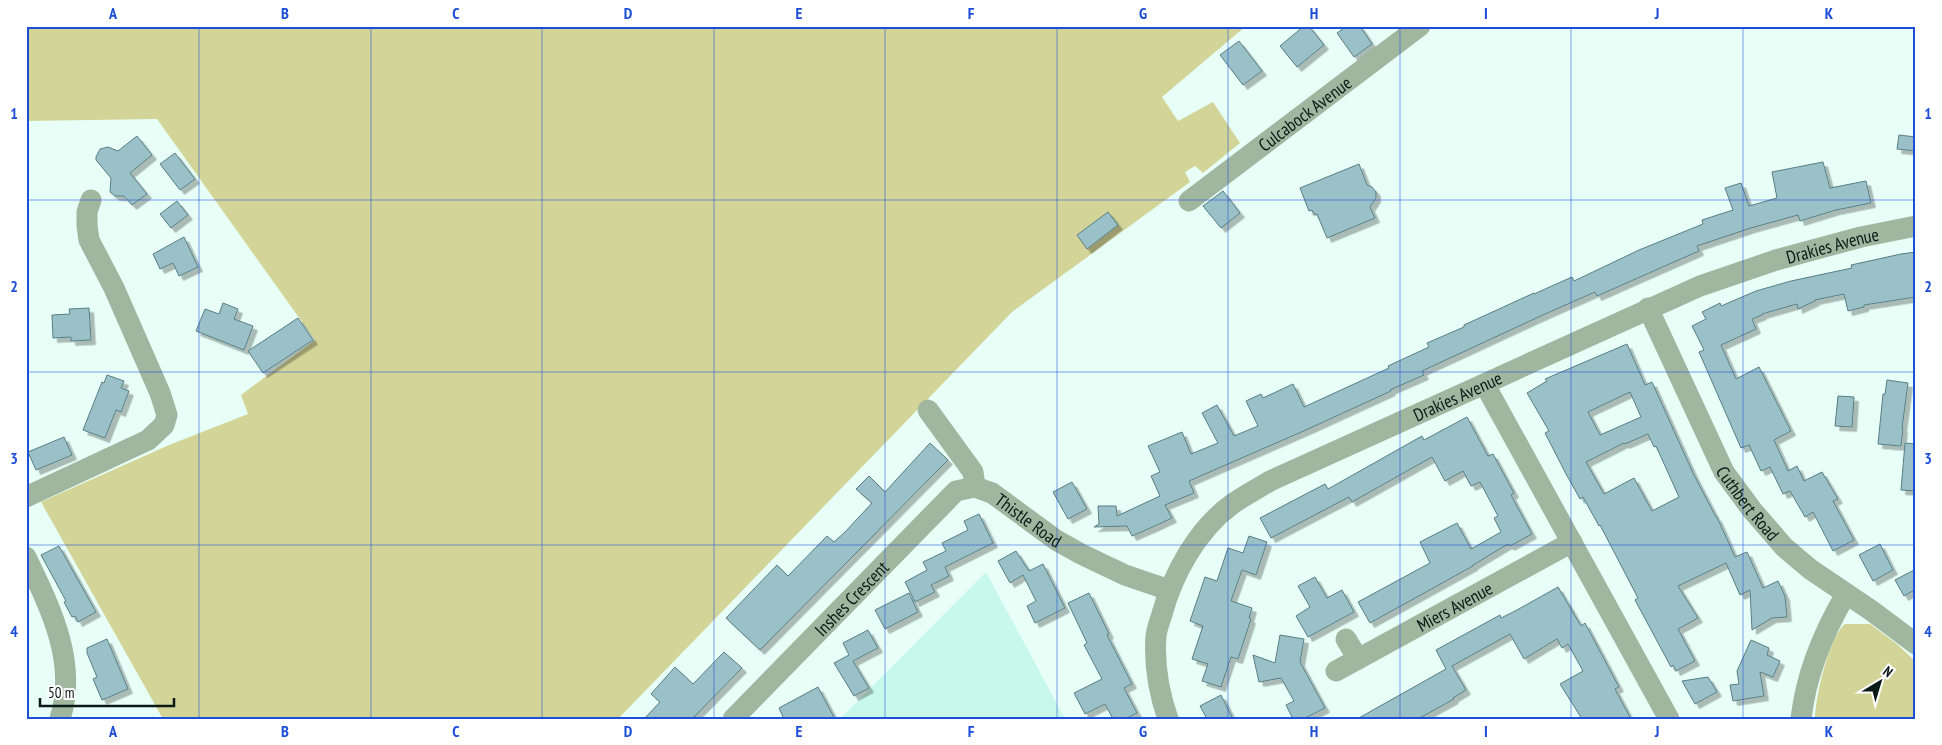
<svg xmlns="http://www.w3.org/2000/svg" width="1942" height="745" font-family="'PT Sans Narrow',sans-serif">
  <style>
    .built { fill: #c7f8ea }
    .green { fill: #d2d597 }
    .building { fill: #9ac1c8; stroke: #587d83; fill-rule: evenodd; filter: url(#shadow) }
    .lines { fill: none; stroke-linecap: round; stroke-linejoin: round }
    .street { stroke: #a0b69f; stroke-width: 21 }
    .grid { fill: none; stroke: #1d4ed8; stroke-width: 1; stroke-opacity: 0.55 }
    .labels { text-anchor: middle; dominant-baseline: central; stroke-width: 4; stroke-linejoin: round; paint-order: stroke }
    .street-label { font-size: 18px; fill: #0b1916; stroke: #fff }
    .neatline { fill: none; stroke: #1d4ed8; stroke-width: 2 }
    .grid-label { font-size: 16px; text-anchor: middle; font-weight: bold; fill: #1d4ed8 }
  </style>
  <defs>
    <filter id="shadow"><feDropShadow dx="4.5" dy="4.5" stdDeviation="0" flood-color="#0004"/></filter>
  </defs>
  <rect width="100%" height="100%" fill="#e8fff8"/>
  <path class="built" d="M986,572L1065,719H840Z"/>
  <path class="green" d="M26,26H1246L1162,97L1178,121L1213,102L1240,143L1203,173L1195,166L1185,172L1190,182L1012,312L618,719H163L41,502L169,445L248,414L241,395L315,340L157,119L26,121Z
    M1845,624H1870L1897,644L1916,662V719H1815C1815,699 1829,636 1845,624Z"/>
  <path class="building" d="M1304,26H1309L1324,45L1297,67L1280,46Z
    M1347,26H1360L1372,44L1354,57L1337,33Z
    M1239,41L1262,71L1243,85L1220,55Z
    M1899,135L1916,137V151L1897,149Z
    M137,136L152,155L130,173L147,194L132,205L124,196H115L110,192L111,178L96,160V157L100,149L108,147L118,151Z
    M175,153L195,179L180,190L160,164Z
    M1823,162L1830,188L1866,181L1871,203L1836,210L1800,221L1798,215L1751,228L1697,246L1699,251L1597,296L1595,292L1543,315L1422,371L1424,375L1390,390L1391,391L1306,430L1189,481L1194,493L1165,505L1172,518L1155,526L1132,536L1127,526L1094,527L1099,524L1098,506H1116L1117,516L1160,496L1151,476L1160,472L1148,446L1182,432L1191,454L1218,443L1202,413L1217,405L1234,436L1258,426L1246,401L1261,394L1263,398L1293,384L1304,407L1389,368L1388,366L1429,347L1427,343L1464,327V325L1534,293V294L1572,277L1574,281L1639,250L1703,224L1702,220L1733,210L1725,188L1741,183L1749,206L1777,198L1772,172Z
    M1359,164L1367,185L1372,187L1376,192V198L1370,207L1375,218L1327,238L1317,214L1315,215L1312,210L1309,211L1300,188Z
    M1223,191L1240,213L1221,228L1203,206Z
    M177,201L188,215L171,228L160,214Z
    M1108,212L1118,225L1087,249L1077,235Z
    M184,237L198,267L179,276L173,263L160,269L153,254Z
    M1916,252V297L1864,305V307L1848,311L1844,294L1815,300V301L1798,309L1797,304L1762,314V315L1752,319L1756,329L1721,345L1736,379L1759,367L1791,431L1774,440L1788,471L1797,466L1804,481L1822,472L1838,499L1833,501L1854,540L1833,551L1813,512L1805,517L1790,491L1783,494L1770,467L1761,471L1749,445L1741,448L1699,352L1704,350L1692,326L1706,319L1702,312L1720,303L1721,306L1756,291L1791,281L1852,268L1851,265L1901,254Z
    M223,303L238,309L234,319L253,326L244,350L196,331L205,309L219,314Z
    M89,308L91,340L71,341V337L53,338L52,315L70,314L69,309Z
    M298,318L313,340L263,373L248,351Z
    M1627,344L1645,385L1652,382L1693,473L1716,517H1717L1735,557L1747,552L1763,588L1778,581L1785,596L1787,617L1772,618L1752,630L1750,590L1740,595L1726,563L1678,586L1698,618L1678,629L1695,661L1676,671L1673,665L1671,667L1635,600L1638,598L1600,525L1599,526L1583,497L1580,499L1565,472L1545,433L1549,431L1527,393L1547,381L1545,379ZM1630,392L1641,417L1600,435L1588,412ZM1648,434L1654,447L1656,446L1679,497L1652,511L1634,478L1604,494L1586,462L1624,443L1625,444Z
    M107,375L124,381L121,388L129,391L121,412L116,410L105,438L83,430L102,382L104,383Z
    M1887,380L1908,383L1902,428H1903L1901,446L1878,444L1883,394H1885Z
    M1838,396L1854,397L1852,427L1835,426Z
    M1467,417L1488,456L1493,454L1514,493L1511,495L1532,534L1510,546L1508,544L1473,565V566L1370,623L1358,602L1430,563L1420,542L1457,523L1471,549L1501,532L1494,518L1498,516L1480,482L1471,486L1463,471L1445,481L1432,457L1352,502L1349,497L1271,538L1260,518L1325,484L1328,489L1422,436L1424,440Z
    M64,437L72,455L36,470L28,452Z
    M930,443L948,460L760,650L726,618L777,565L788,576L827,536L834,542L845,532L872,503L856,489L869,476L885,492Z
    M1905,443L1916,444V491L1901,490Z
    M1072,482L1087,509L1068,519L1053,492Z
    M979,514L993,543L945,567L949,576L931,585L935,592L915,602L905,582L927,570L923,562L946,551L942,543L968,530L964,521Z
    M1249,536L1267,542L1256,575L1242,570L1231,601L1252,608L1249,618L1251,619L1238,659L1231,657L1221,687L1202,681L1208,664L1192,659L1203,626L1190,621L1205,577L1217,581L1228,548L1243,553Z
    M1880,544L1893,570L1873,581L1859,555Z
    M59,546L96,612L78,622L75,616L72,617L64,602L66,601L41,555Z
    M1016,551L1029,571L1043,564L1065,608L1035,623L1027,606L1036,601L1023,575L1010,583L998,561Z
    M1916,569V589L1904,596L1895,580Z
    M1315,577L1327,598L1342,590L1354,612L1308,637L1296,616L1310,607L1298,586Z
    M1558,587L1581,626L1585,623L1619,687L1615,689L1631,719H1582L1560,684L1583,671L1568,644L1562,648L1557,639L1524,659L1510,634L1452,666L1466,690L1453,698L1454,699L1418,719H1357L1446,669L1436,650L1500,615L1501,618L1517,610Z
    M909,593L918,612L885,629L875,610Z
    M1089,593L1109,634L1107,635L1132,684L1124,688L1137,713L1125,719H1113L1105,704L1085,714L1074,693L1102,679L1084,645L1087,643L1068,603Z
    M868,630L878,648L853,661L869,688L854,696L834,663L849,655L843,643Z
    M1280,635L1304,639L1300,662L1325,708L1303,719H1293L1286,705L1294,701L1281,678L1259,682L1253,655L1275,663Z
    M107,639L128,689L102,700L93,679L97,677L87,653V648Z
    M1751,640L1769,648L1767,655L1780,661L1773,677L1760,672L1764,696L1733,701L1730,685L1739,684L1737,671Z
    M724,652L742,668L692,719H644L660,702L651,694L675,667L693,684Z
    M1708,677L1717,692L1695,704L1682,681Z
    M818,687L835,719H784L779,708Z
    M1221,695L1233,719H1207L1200,706Z"/>
  <g class="lines">
    <g class="street">
      <path id="s1" d="M1189,201L1420,26"/>
      <path id="s2" d="M1648,308L1724,472L1752,510L1784,547L1810,569L1872,611L1916,644"/>
      <path d="M1485,385L1669,719"/>
      <path d="M928,410L973,472L975,487"/>
      <path d="M26,497L148,440L164,425L167,415L160,393L114,288L89,240L87,226V212L91,200"/>
      <path d="M26,557C50,607 78,662 60,719"/>
      <path d="M1346,639L1358,659"/>
      <path id="s3" d="M1336,671L1572,542"/>
      <path id="s4" d="M733,719L956,491L975,487L992,493L1056,540L1081,554L1125,575L1169,590"/>
      <path id="s5" d="M1168,719C1159,693 1154,663 1156,636C1157,628 1160,621 1162,614C1173,574 1197,530 1231,505C1243,496 1257,489 1270,481L1700,286L1776,260L1861,237L1916,226"/>
      <path d="M1801,719C1806,673 1823,633 1846,594"/>
    </g>
  </g>
  <path class="grid" d="M199,26V719M371,26V719M542,26V719M714,26V719M885,26V719M1057,26V719M1228,26V719M1400,26V719M1571,26V719M1743,26V719M26,200H1916M26,372H1916M26,545H1916"/>
  <g class="labels">
    <g class="street-label">
      <text stroke="none"><textPath href="#s1" startOffset="145">Culcabock Avenue</textPath></text>
      <text stroke="none"><textPath href="#s5" startOffset="895">Drakies Avenue</textPath></text>
      <text stroke="none"><textPath href="#s5" startOffset="490">Drakies Avenue</textPath></text>
      <text stroke="none"><textPath href="#s2" startOffset="220">Cuthbert Road</textPath></text>
      <text stroke="none"><textPath href="#s4" startOffset="402">Thistle Road</textPath></text>
      <text stroke="none"><textPath href="#s4" startOffset="169">Inshes Crescent</textPath></text>
      <text stroke="none"><textPath href="#s3" startOffset="135">Miers Avenue</textPath></text>
    </g>
  </g>
  <rect width="1942" height="745" fill="none" stroke="#ffffff" stroke-width="55"/>
  <g transform="translate(1880 682) rotate(38)" stroke="#ffffff" stroke-width="4" paint-order="stroke">
  <path d="M0-4L9 19L0 12L-9 19Z" fill="#0b1916"/>
  <text y="-8" font-size="14" font-weight="bold" text-anchor="middle" fill="#0b1916">N</text>
  </g>
  <path d="M40 698v8h134v-8" fill="none" stroke="#0b1916" stroke-width="2.5"/>
  <text x="48" y="698" font-size="15" fill="#0b1916" stroke="#ffffff" stroke-width="4" paint-order="stroke">50 m</text>
  <rect x="28" y="28" width="1886" height="690" class="neatline"/>
  <g class="grid-label">
    <text x="113" y="19">A</text>
    <text x="285" y="19">B</text>
    <text x="456" y="19">C</text>
    <text x="628" y="19">D</text>
    <text x="799" y="19">E</text>
    <text x="971" y="19">F</text>
    <text x="1143" y="19">G</text>
    <text x="1314" y="19">H</text>
    <text x="1486" y="19">I</text>
    <text x="1657" y="19">J</text>
    <text x="1829" y="19">K</text>
    <text x="14" y="119">1</text>
    <text x="1928" y="119">1</text>
    <text x="14" y="292">2</text>
    <text x="1928" y="292">2</text>
    <text x="14" y="464">3</text>
    <text x="1928" y="464">3</text>
    <text x="14" y="637">4</text>
    <text x="1928" y="637">4</text>
    <text x="113" y="737">A</text>
    <text x="285" y="737">B</text>
    <text x="456" y="737">C</text>
    <text x="628" y="737">D</text>
    <text x="799" y="737">E</text>
    <text x="971" y="737">F</text>
    <text x="1143" y="737">G</text>
    <text x="1314" y="737">H</text>
    <text x="1486" y="737">I</text>
    <text x="1657" y="737">J</text>
    <text x="1829" y="737">K</text>
  </g>
</svg>
